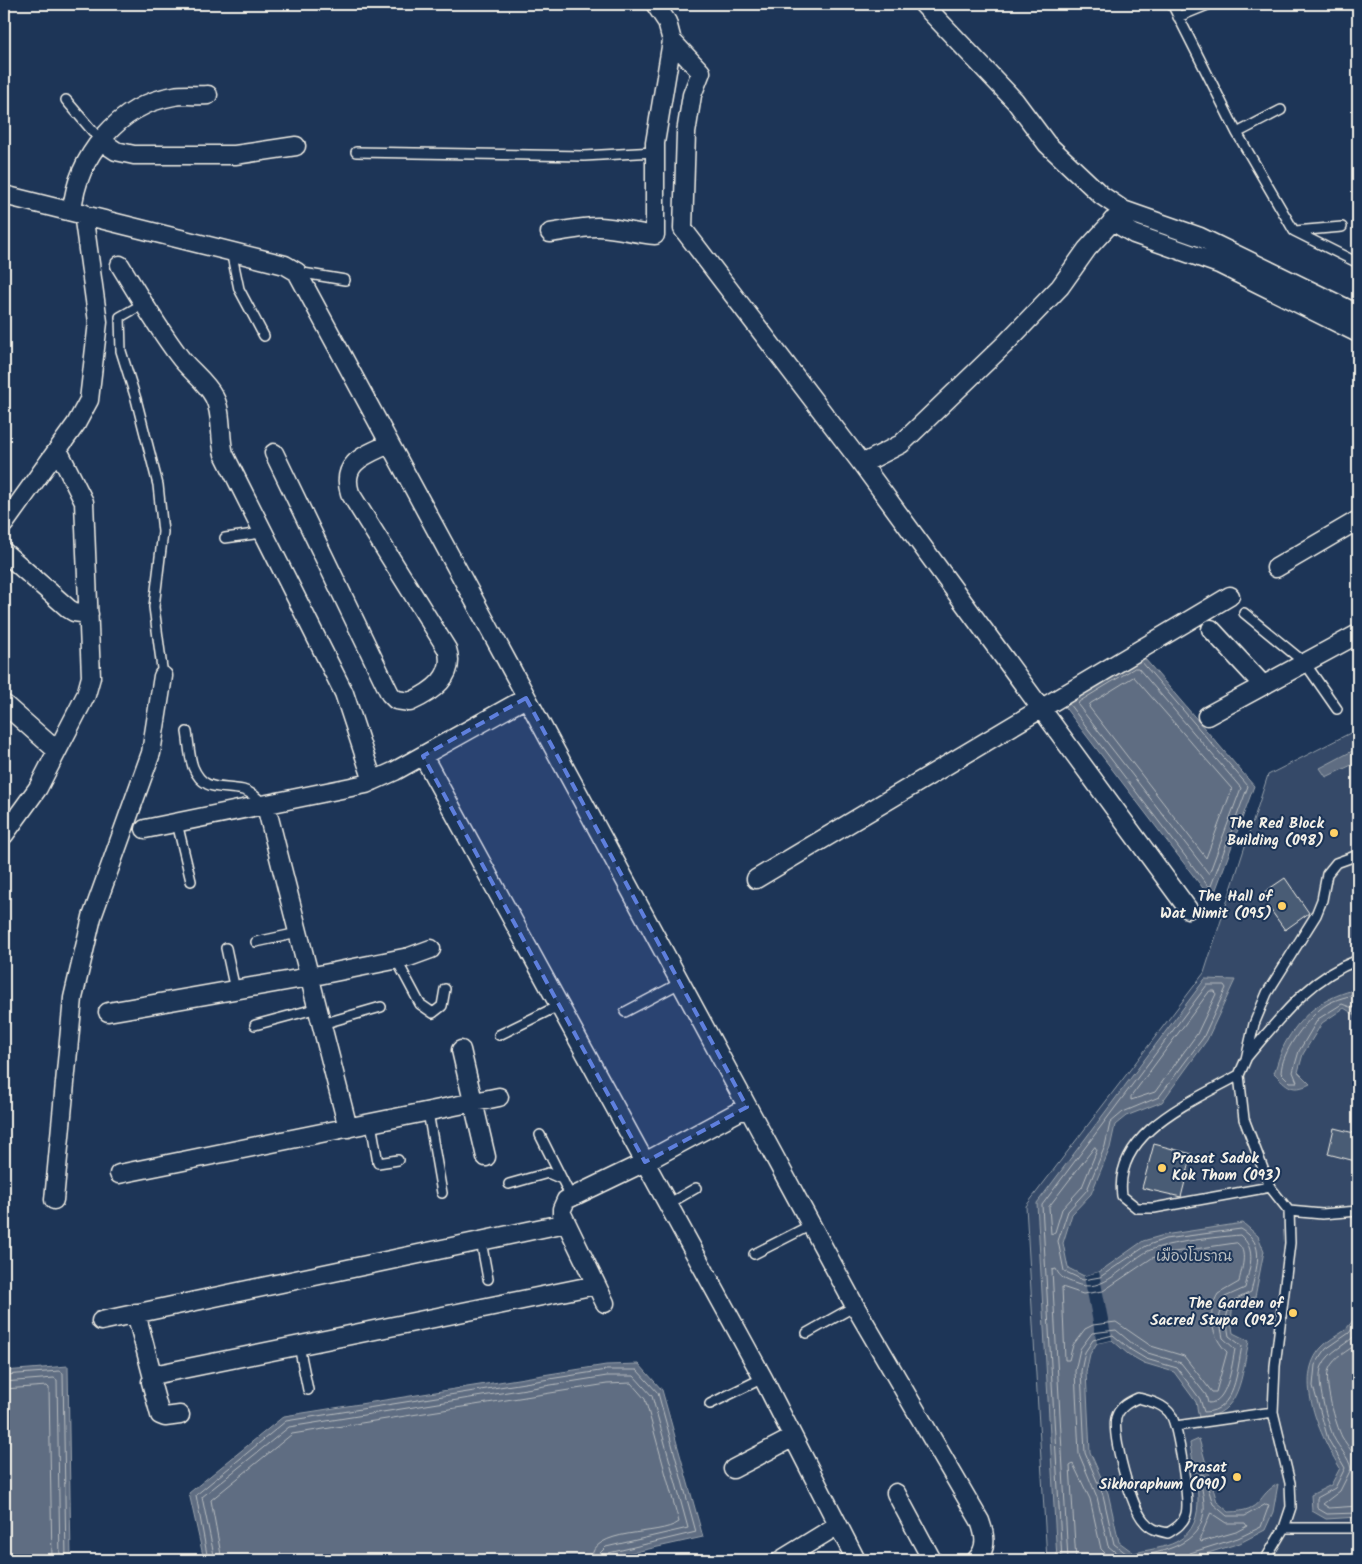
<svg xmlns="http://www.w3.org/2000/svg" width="1362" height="1564" font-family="Kalam,'Playpen Sans Thai',sans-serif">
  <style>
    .green { fill: #354a67; stroke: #949ea8 }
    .water { fill: #5e6d82; stroke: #9aa2ab }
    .pier { fill: #1d3557 }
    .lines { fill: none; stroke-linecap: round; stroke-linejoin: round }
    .shore { stroke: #b8bcbf; stroke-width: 1 }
    .building { fill: #485b74; stroke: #f4f1e8 }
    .lane-casing { stroke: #f4f1e8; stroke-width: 12 }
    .street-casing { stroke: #f4f1e8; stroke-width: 21 }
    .lane { stroke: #1d3557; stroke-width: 9 }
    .street { stroke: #1d3557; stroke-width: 18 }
    .marked { fill: #5e7fdd; fill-opacity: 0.2; stroke: #5e7fdd; stroke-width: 4; stroke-dasharray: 10 6; stroke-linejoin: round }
    .poi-dot { fill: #ffd166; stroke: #1d3557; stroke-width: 2 }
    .labels { text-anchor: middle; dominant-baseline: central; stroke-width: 4; stroke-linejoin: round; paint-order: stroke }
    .poi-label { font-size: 15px; font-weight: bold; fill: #f4f1e8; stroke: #1d3557; text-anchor: end }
    .park-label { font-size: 15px; fill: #bbbfc1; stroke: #1d3557 }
  </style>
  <rect width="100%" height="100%" fill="#1d3557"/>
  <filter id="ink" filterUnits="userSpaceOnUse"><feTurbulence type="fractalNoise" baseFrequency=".02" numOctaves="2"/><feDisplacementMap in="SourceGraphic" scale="10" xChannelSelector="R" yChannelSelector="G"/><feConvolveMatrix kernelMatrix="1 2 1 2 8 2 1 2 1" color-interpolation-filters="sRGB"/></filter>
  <g filter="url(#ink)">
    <path class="green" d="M1358,729V1560H1047L1026,1206L1204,973L1268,775Z"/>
    <path class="water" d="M1139,652L1254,786L1212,900L1060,701Z
      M1358,748V762L1326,777L1320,768Z
      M1205,979L1235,980L1207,1040L1162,1102L1126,1116L1115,1125L1110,1148L1091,1194L1072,1214L1063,1243L1068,1268L1084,1276L1099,1272L1143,1241L1164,1235L1243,1223L1258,1236L1264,1251L1255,1297L1233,1305L1231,1320L1233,1333L1249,1341C1241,1375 1242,1416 1199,1418L1196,1402L1174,1372L1144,1363L1128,1354L1112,1340L1097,1343L1090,1354L1086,1372L1090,1452L1108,1493L1119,1542L1134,1553C1147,1550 1164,1548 1176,1542C1212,1523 1194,1475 1190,1443L1199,1439L1217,1502L1229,1512C1265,1511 1256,1495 1278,1484L1273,1512L1265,1530L1240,1543L1186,1560H1057L1037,1203Z
      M1358,989V1025L1355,1015L1344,1008L1322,1023L1303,1054L1298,1072L1310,1084C1292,1093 1287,1086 1274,1073C1278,1063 1281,1049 1287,1040C1304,1011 1327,996 1358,989Z
      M1358,1313V1517L1326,1519L1312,1511L1311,1495L1331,1485L1340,1468C1321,1437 1292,1378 1322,1347C1328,1340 1337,1336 1344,1331C1349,1326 1354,1319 1358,1313Z
      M639,1364L662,1390L703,1537L599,1560H204L189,1493L284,1416L606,1365Z
      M68,1366L71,1560H4V1371Z"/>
    <path class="pier" d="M1099,1272L1112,1340L1097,1343L1084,1276Z"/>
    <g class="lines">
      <path class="shore" d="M1135,668H1138L1241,788L1209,874L1078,705L1079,702Z
        M1134,677L1232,789L1206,858L1089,707L1090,704Z
        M1069,704L1208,886H1211L1248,786L1141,661
        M1210,991H1215L1216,994L1197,1034L1155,1092L1131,1100V1097Z
        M1358,994C1345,997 1330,1000 1319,1010C1303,1025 1282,1051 1281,1073L1290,1082H1297L1293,1072L1299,1051L1318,1019L1342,1004L1358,1010
        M1095,1147L1097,1150L1082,1187L1062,1209L1055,1232L1051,1234L1049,1207Z
        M1237,1243C1249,1251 1241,1270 1239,1282L1218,1294C1206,1314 1212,1337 1227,1352L1216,1392H1212L1184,1356L1151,1346L1116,1322L1093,1325L1085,1329L1073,1345L1069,1360H1065L1062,1287L1083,1294L1103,1291L1152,1258L1168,1253Z
        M1358,1321L1349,1333L1326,1349L1315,1365L1313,1386L1328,1439L1345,1468L1335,1488L1317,1498V1508L1327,1514L1358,1513
        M1358,1332C1348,1345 1329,1350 1322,1366C1315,1380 1328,1424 1334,1438C1339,1448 1349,1457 1351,1469L1340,1491L1323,1504L1329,1508L1358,1506
        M1358,1343C1348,1351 1334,1357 1329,1369C1323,1381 1336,1425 1342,1437C1348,1447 1357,1456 1358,1468
        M4,1375L60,1371L63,1373L66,1560
        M4,1382L54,1378L57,1380L60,1560
        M4,1389L47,1386L49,1388L52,1560
        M1211,1513L1226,1523H1245L1247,1526L1236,1532L1201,1542L1200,1539Z
        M208,1560L196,1495L286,1421L606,1370H637L658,1393L696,1532L609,1553L605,1560
        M215,1560L202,1497L289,1427L607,1376H634L652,1396L688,1528L606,1547L600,1553L598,1560
        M222,1560L211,1500L292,1434L607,1384L631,1383L645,1399L679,1522C659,1537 592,1526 591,1560
        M1062,1560L1042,1205L1207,985H1224L1226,988L1203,1038L1159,1097L1123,1112L1110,1123L1105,1146L1087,1190L1068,1211L1058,1241L1064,1271L1083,1280L1100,1277L1146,1246L1165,1239L1241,1229C1267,1244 1256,1268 1251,1292L1230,1302L1226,1319L1229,1336L1242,1346C1237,1369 1236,1412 1204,1412L1200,1399L1177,1368L1146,1359L1131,1350L1113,1335L1093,1340L1085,1352L1081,1371L1085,1453L1103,1495L1114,1544L1131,1557L1136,1558C1164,1550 1200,1546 1204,1511C1205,1500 1201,1487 1200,1476L1201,1474L1204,1475L1213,1504L1227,1516H1245L1266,1504L1269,1505L1261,1527L1238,1538L1190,1553L1187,1560
        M1068,1560L1052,1270L1056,1269C1060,1278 1066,1280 1074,1283C1103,1296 1125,1263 1148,1251C1168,1242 1218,1237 1240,1235C1258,1250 1249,1268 1245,1288L1225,1297L1219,1318L1223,1338L1235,1349C1232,1364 1228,1404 1208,1403L1206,1395L1181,1363L1148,1353L1134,1345L1116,1330L1092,1333L1080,1349L1075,1371L1079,1454L1097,1497L1108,1546L1125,1560
        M1076,1560L1070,1466L1073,1464L1090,1499L1101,1549L1112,1560"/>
    </g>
    <path class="building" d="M1285,878L1309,913L1285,930L1260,895Z
      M1334,1128L1358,1134L1355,1161L1328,1154Z
      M1154,1144L1192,1154L1181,1197L1142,1188Z"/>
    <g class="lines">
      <defs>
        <path id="lane" d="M1172,4L1237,133L1294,231L1358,263
          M1178,17L1210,4
          M66,100L101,141
          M1237,133L1281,110
          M356,152L584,156L655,152
          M1295,231L1342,227
          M231,251L239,289L264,336
          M297,272L345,280
          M143,304L120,317L121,351L136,399L158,485L163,532L154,607L163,676
          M225,538L262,533
          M1244,613L1305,663L1337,709
          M187,732C189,743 189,756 193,767C204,793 221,785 243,790C252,792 258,799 265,805
          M177,823L191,881
          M256,942L298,933
          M226,948L235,990
          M396,959L420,1004L433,1013L442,1006L445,989
          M625,1012L680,983
          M322,1024L381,1007
          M255,1025L318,1008
          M499,1035L558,1006
          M1247,1057C1280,1018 1309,978 1358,960
          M1239,1075C1193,1101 1113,1132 1122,1196L1137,1208H1154L1270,1187
          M428,1112L442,1193
          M371,1123L378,1163L398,1160
          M509,1184L548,1173L562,1179L540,1135L571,1197
          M668,1204L696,1188
          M1289,1211L1322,1214L1358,1211
          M481,1241L488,1279
          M754,1254L811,1225
          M807,1333L855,1306
          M299,1346L308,1390
          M1138,1398C1150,1401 1164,1404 1171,1415C1178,1427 1190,1501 1186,1514C1183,1524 1176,1528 1168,1533C1158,1531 1150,1529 1144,1521C1131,1507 1112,1436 1116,1418C1119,1407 1129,1402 1138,1398Z
          M710,1404L763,1378
          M1176,1426L1273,1412
          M1284,1528H1358
          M1265,1560L1284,1528L1291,1507L1290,1483L1273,1412L1275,1366L1290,1243L1289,1211L1270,1187L1244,1119L1239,1075L1246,1059L1254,1024L1267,993L1316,915L1322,900L1327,874L1336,863L1358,855"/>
        <path id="street" d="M923,4L1015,101L1047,144L1101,195L1123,210L1200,237L1358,314
          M672,41L701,72L692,95L686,133L683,229L862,464L1188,909
          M101,141L116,151L134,155H235L296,146
          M4,195L285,265L297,272L855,1306L980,1521C985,1535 988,1548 976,1560
          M72,211C77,157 118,105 174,96C185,94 197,96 208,95
          M1112,221L1134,234L1219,264L1358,333
          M550,233C566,231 584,226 600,227C619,228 636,234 655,235V143L672,41L667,22L655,4
          M120,265C139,296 157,327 179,356C189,370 206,381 214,397C223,413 219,436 224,454L344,693L373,781
          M274,453L390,694L396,700L410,702C432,692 456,676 447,649L350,493C340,462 366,455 389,444
          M862,464L901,444L1005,344L1060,287L1087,249L1123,210
          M4,524L76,424L89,400L98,322L83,213
          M4,552L69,609L74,612L89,614
          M1276,568L1358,520
          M1211,629L1263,685
          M4,704L56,750
          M1207,716L1358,634
          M423,756L763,1378L856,1560
          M266,806L348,1128
          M145,829L366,784L395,771L526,698
          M4,835L38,788L86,695L91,677L84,502L58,450
          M756,879L1230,596
          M108,1012L309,977L409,957L431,949
          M461,1050L486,1157
          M119,1174L499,1097
          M54,1200L73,998L92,917L151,753L163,676
          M605,1303L562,1214V1209L566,1200L645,1162L747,1107
          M136,1313L153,1378
          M101,1321L566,1223
          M180,1415L165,1417L160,1415L151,1382L153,1378L158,1374L596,1285
          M733,1469L792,1438
          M896,1493L932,1560
          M781,1560L838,1525"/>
      </defs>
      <use href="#lane" class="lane-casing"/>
      <use href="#street" class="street-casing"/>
      <use href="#lane" class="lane"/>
      <use href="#street" class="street"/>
    </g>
  </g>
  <path class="marked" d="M526,698L747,1107L645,1162L423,756Z"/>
  <g class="poi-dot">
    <circle cx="1334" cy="833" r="5"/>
    <circle cx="1282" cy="906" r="5"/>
    <circle cx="1162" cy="1168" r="5"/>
    <circle cx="1293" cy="1313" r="5"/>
    <circle cx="1237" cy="1477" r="5"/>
  </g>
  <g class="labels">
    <g class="poi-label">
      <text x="1324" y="824">The Red Block<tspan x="1324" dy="17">Building (098)</tspan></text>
      <text x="1272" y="897">The Hall of<tspan x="1272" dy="17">Wat Nimit (095)</tspan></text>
      <text x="1172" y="1159" text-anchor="start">Prasat Sadok<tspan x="1172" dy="17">Kok Thom (093)</tspan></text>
      <text x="1283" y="1304">The Garden of<tspan x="1283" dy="17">Sacred Stupa (092)</tspan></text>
      <text x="1227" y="1468">Prasat<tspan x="1227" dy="17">Sikhoraphum (090)</tspan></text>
    </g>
    <g class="park-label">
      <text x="1194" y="1257">เมืองโบราณ</text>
    </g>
  </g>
  <rect width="1362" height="1564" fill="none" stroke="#1d3557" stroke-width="20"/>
  <rect x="10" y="10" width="1342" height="1544" fill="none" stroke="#f4f1e8" stroke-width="2" filter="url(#ink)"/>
</svg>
